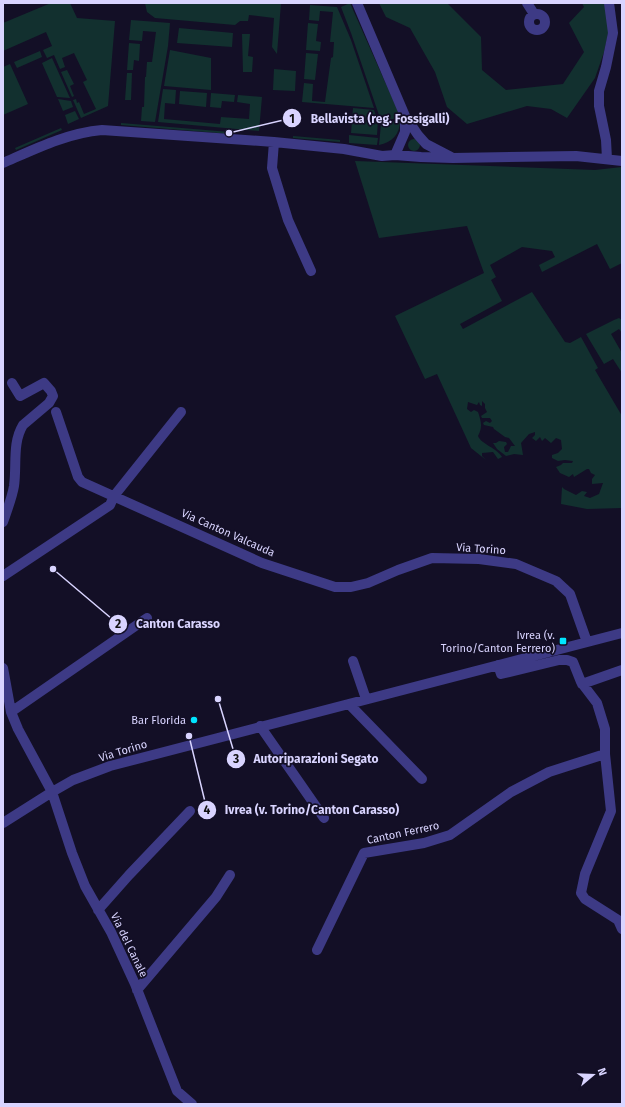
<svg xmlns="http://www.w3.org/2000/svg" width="625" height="1107" font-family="'Fira Sans',sans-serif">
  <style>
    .green { fill: #12302f }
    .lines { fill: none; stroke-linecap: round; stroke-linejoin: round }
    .minor { stroke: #3d3a85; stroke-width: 10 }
    .poi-dot { fill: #00e5ff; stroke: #130f26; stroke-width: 1.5 }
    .labels { text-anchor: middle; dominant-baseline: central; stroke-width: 3.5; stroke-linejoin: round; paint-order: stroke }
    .street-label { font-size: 11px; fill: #d9d4ff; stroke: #130f26 }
    .poi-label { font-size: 11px; fill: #d9d4ff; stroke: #130f26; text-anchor: end }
    .leader { fill: none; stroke: #d9d4ff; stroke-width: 1.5 }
    .callout-dot { fill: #d9d4ff; stroke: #130f26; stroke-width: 1.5 }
    .mark-label { font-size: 12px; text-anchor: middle; font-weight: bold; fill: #111 }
    .callout-label { font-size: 12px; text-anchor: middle; font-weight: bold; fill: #d9d4ff; stroke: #130f26; stroke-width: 3.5; stroke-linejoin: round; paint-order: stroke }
  </style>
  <rect width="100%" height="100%" fill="#130f26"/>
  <path class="green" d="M51,3H70L77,18L115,21L108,106L81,118L73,100L76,99L77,103L79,102L84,114L96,109L83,82L87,80L74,53L62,58L65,67L60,69L54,55L47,58L43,50L52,46L46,32L3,51V23Z
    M145,3H281L277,54L272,47L274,18L249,15L248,21H240L235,25L155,18L147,12Z
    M350,3L397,109L399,118L381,121L351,33L341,7Z
    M379,3H447L481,37L482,70L506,90L563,84L584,52L569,23L584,7L582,3H605L609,29L604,52L595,78L567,118L551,109L527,106L467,124L447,107L435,72L410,28L386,17Z
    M310,5L337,7L351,40L374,108L302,102L304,83L313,84L312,101L325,102L331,58L333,57L334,42H330L333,12L320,11L319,21L309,20Z
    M131,20L170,23L168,46L155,122L141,121L142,107H144L145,77H146L147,62H152L156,32L143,31L142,41L129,40Z
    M308,23L318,24L316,41L321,42L320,51L306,50Z
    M179,28L233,33L232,47L177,43Z
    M242,34H250L248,56L253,57L252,72H243Z
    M129,43L140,44L139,61L134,60L133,70H127Z
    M170,50L211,58V90L164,86Z
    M40,51L42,57L17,68L14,62Z
    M306,53L318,54L315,80L304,79Z
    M52,58L70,98L57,97L42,63Z
    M10,64L28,104L3,115V67Z
    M274,69L296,71L295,91L273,90Z
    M67,70L74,84L70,86L74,96L72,97L61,72Z
    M127,73H132L131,100H125Z
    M163,89L176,90L175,104L165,103L164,119L220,124L221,117L249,119L250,104L237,102L238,95L262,97L259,131L158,122Z
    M180,91L207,93L206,107L179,104Z
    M211,93L235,95L234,102L222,101L221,108L210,107Z
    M58,99L71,101L73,107L63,111Z
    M353,108L374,110L378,121L377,135L351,133Z
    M75,111L79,119L68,124L65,115Z
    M400,120C400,135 392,142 379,145L381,124Z
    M121,123L230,132V134L121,125Z
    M61,128L62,130L16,150L15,148Z
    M349,135L378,138L377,145L349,143Z
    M293,136L340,140V142L293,138Z
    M408 145a6 6 0 1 1 12 0a6 6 0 1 1-12 0Z
    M355,161L595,170L622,167V263L610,269L597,244L542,272L539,265L555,257L552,251L522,247L490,265L496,277L491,280L502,301L460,324L463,329L532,292L565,342L570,343L581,337L598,368L595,370L622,416V508L587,509L561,504L562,487L564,489L576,495L582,491L587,492L584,496L590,498L599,494L603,483L592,484V479L595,475L591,473L589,469H587L574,477L573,474L569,477L560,473L556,467L561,465L563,463H572L573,461L565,460L558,461L552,458V455L558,453L562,449L561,440L556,438L551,443L545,438L542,441L540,437L536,441L532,438L535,435V432L529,434L521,443L523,455L514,454L506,456L497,449L493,443H496L499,441L506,442L507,444L504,447L505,452H508L511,446H515L509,438L505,437L494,429L493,427L484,425L483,423L486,421L490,423L492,421L490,418H482L481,416L487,412L485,408V404L482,401V406L480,405L479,402L477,405L468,402L467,409L471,412L474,410L478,412C481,421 483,427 478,436C481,444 497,448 502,457L498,459L493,452L482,453V456L486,460L471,448L437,374L425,379L395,316L484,273L467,226L379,238Z
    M619,318L622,320V333L619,329L611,334L622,353V373L613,359L604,364L586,334L614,320Z"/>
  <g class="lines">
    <path class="minor" d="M357,3L405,116L418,135L426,144L451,157
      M527,3L534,14
      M529 22a8 8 0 1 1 16 0a8 8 0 1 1-16 0Z
      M274,142L272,168L288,220L311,271
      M395,155L405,132V117
      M607,159L606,140L599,106V91L606,67L613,33L609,3
      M3,163C35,149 67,133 102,130L274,142L344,149L382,156L395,155L421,157L453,158L576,156L622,161
      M56,412L78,477L82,482L262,563L335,587H351L368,583L398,570L432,558L479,559L516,564L556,581L570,594L587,642
      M3,522C7,510 12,498 14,486C17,465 12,443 23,425L49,403L53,396L51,391L44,383L20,396L12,383
      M3,576L110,505L114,496L181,412
      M353,661L366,699
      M498,665L501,674L559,660H567L573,662L581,682L597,703L605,729V754L611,811L585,874L581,893L585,899L618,920L622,929
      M3,668L11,712L18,729L52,792L72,853L85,886L111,932L135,984L177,1091L192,1104
      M582,684L622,670
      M349,704L422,779
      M11,712L147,618
      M260,726L324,818
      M3,823L52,792L73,780L110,766L622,633
      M98,910L129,875L190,811
      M317,950L364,853L424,843L450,835L511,792L549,772L605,754
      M137,990L216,897L230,875"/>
  </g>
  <g class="poi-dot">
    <rect x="559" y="637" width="8" height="8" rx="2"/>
    <circle cx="194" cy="720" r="4"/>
  </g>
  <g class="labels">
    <g class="street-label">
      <text transform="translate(228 533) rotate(24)">Via Canton Valcauda</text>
      <text transform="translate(481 549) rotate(4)">Via Torino</text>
      <text transform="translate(123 751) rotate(-17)">Via Torino</text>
      <text transform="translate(403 833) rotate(-12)">Canton Ferrero</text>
      <text transform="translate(129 945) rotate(64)">Via del Canale</text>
    </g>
    <g class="poi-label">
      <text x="555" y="635">Ivrea (v.<tspan x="555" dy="13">Torino/Canton Ferrero)</tspan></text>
      <text x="186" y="720">Bar Florida</text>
    </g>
  </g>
  <path class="leader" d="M229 133L292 118M53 569L118 624M218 699L236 759M189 736L207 810"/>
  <g class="callout-dot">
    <circle cx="229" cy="133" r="4"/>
    <circle cx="53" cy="569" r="4"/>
    <circle cx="218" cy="699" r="4"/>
    <circle cx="189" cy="736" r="4"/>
    <circle cx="292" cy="118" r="10"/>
    <circle cx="118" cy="624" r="10"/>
    <circle cx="236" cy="759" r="10"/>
    <circle cx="207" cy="810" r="10"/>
  </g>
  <g class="mark-label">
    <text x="292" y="123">1</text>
    <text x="118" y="628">2</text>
    <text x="236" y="763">3</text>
    <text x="207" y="814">4</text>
  </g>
  <g class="callout-label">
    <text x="380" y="123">Bellavista (reg. Fossigalli)</text>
    <text x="178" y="628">Canton Carasso</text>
    <text x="316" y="763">Autoriparazioni Segato</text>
    <text x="312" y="814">Ivrea (v. Torino/Canton Carasso)</text>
  </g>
  <rect width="625" height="1107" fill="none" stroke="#d9d4ff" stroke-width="8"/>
  <g transform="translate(593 1075) rotate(71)" stroke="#130f26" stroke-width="3" paint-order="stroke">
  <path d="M0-3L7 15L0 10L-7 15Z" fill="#d9d4ff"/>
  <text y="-6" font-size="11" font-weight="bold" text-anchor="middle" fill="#d9d4ff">N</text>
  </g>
</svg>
